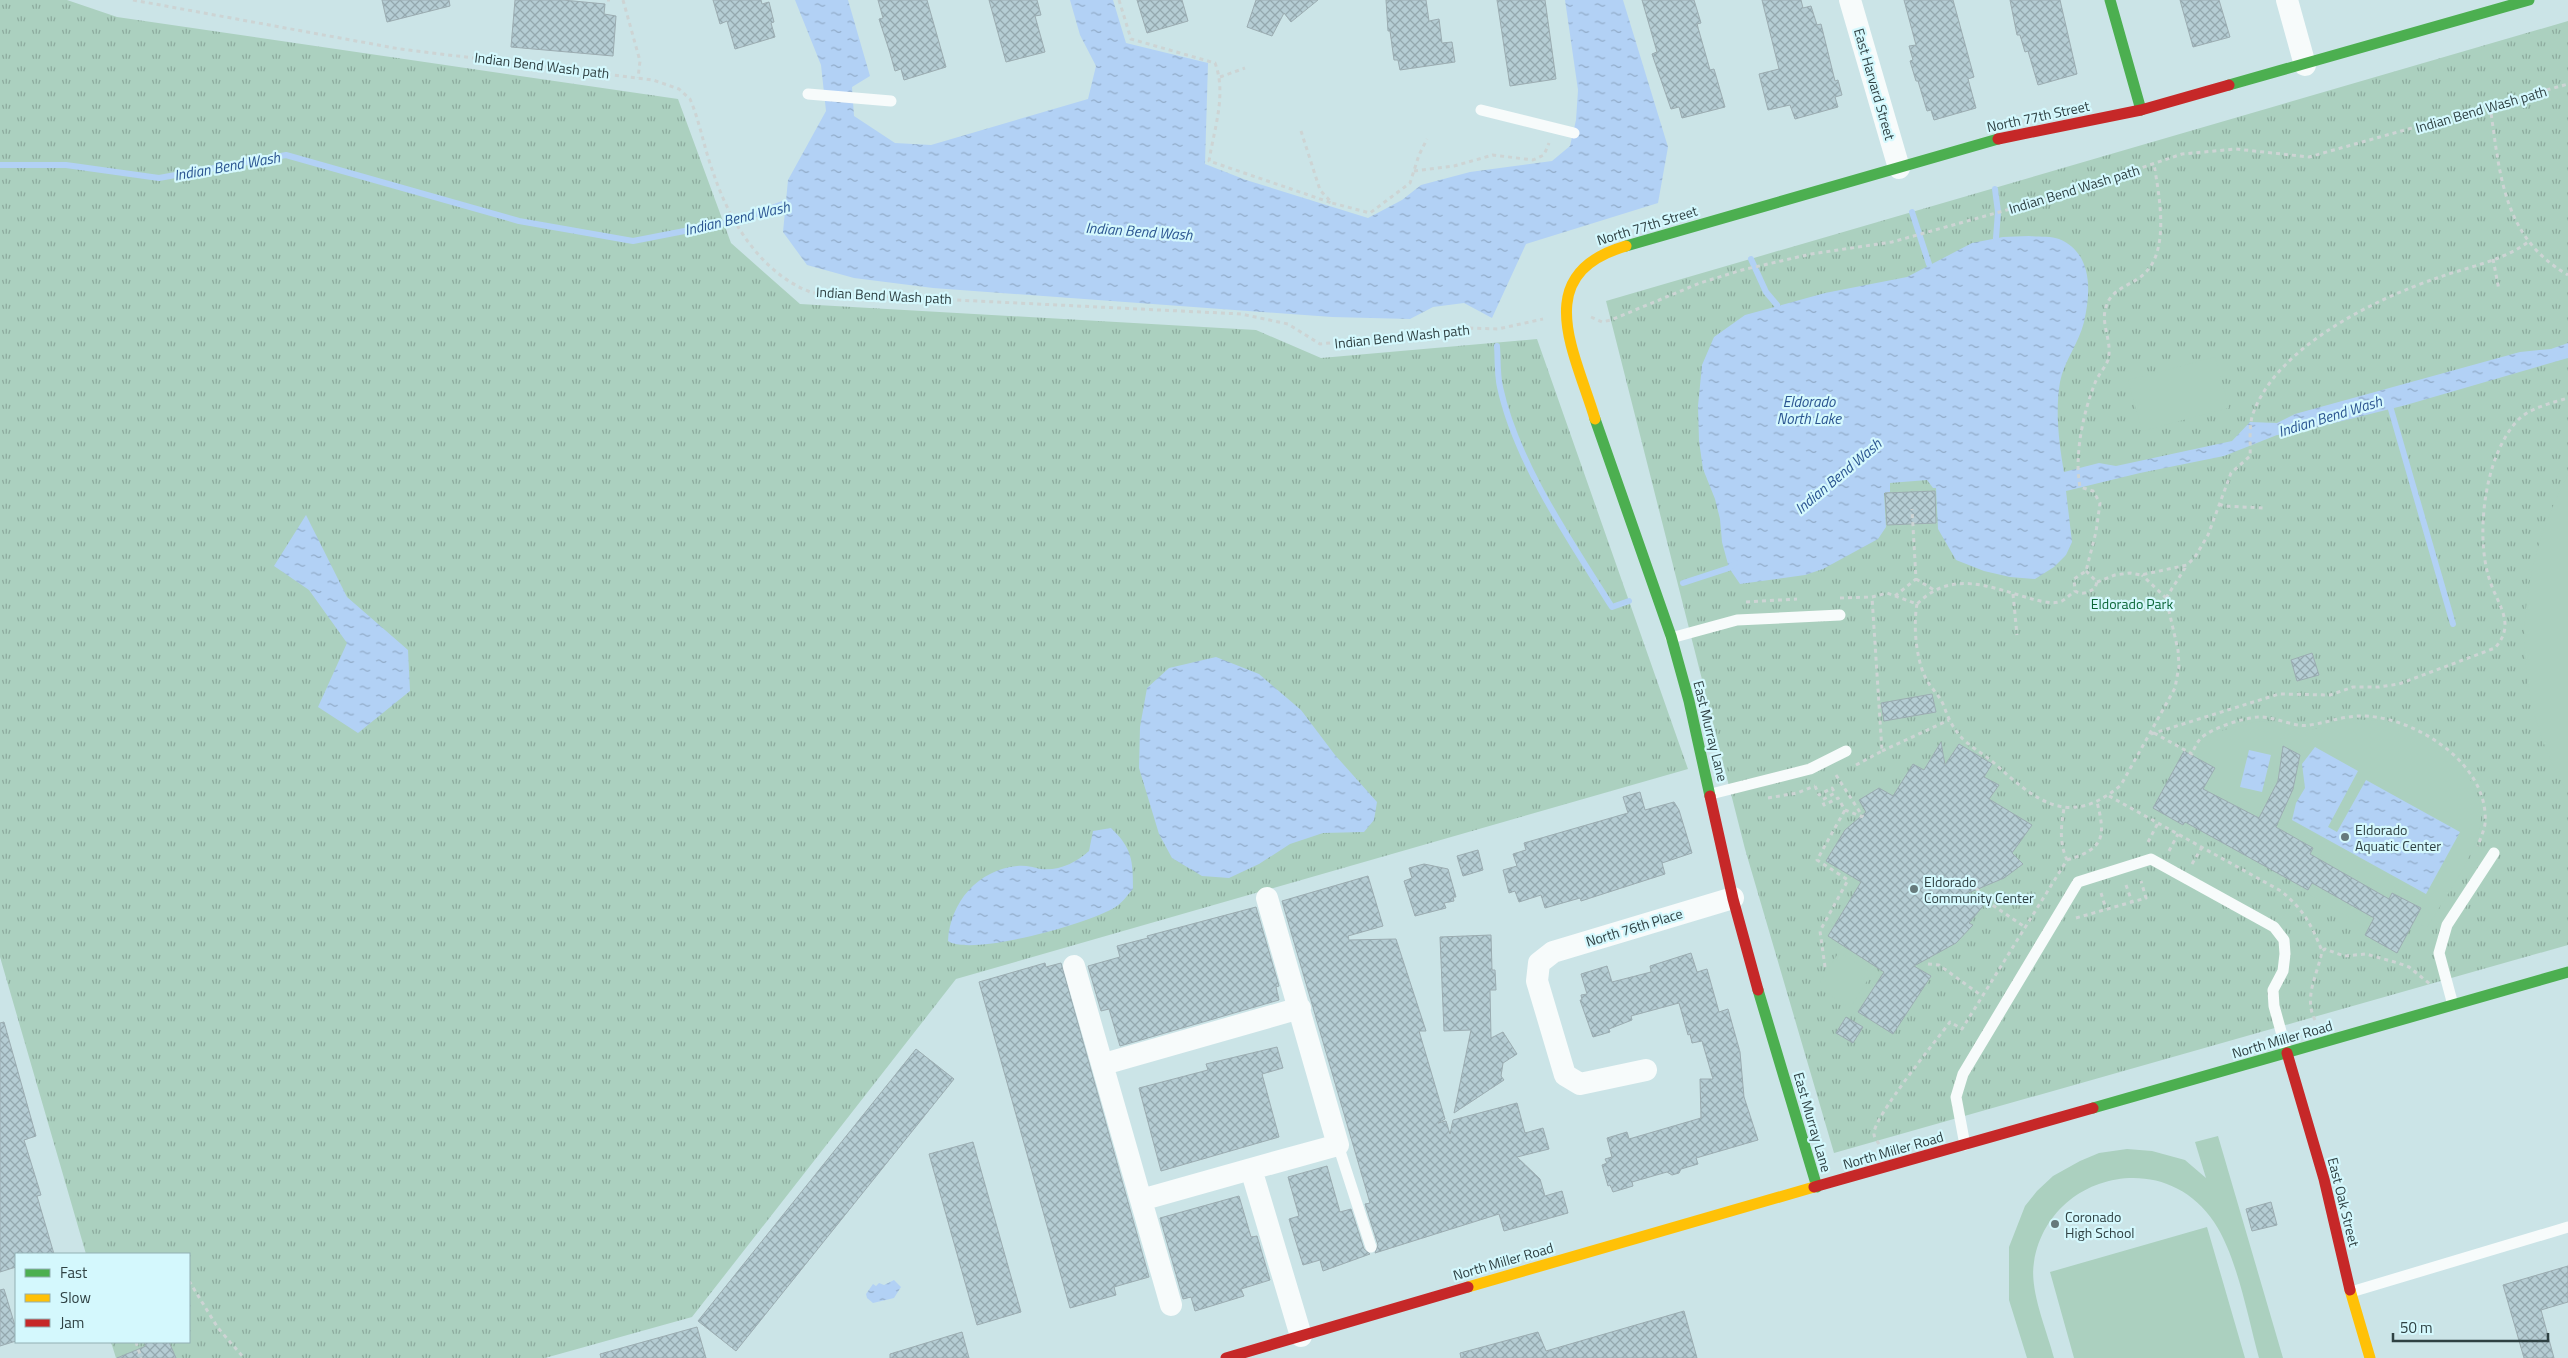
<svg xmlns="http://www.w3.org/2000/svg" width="2568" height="1358" font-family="'Titillium Web',sans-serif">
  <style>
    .grass { fill: url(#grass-tufts) }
    .garden { fill: #abd0bf }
    .water { fill: url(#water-ripples) }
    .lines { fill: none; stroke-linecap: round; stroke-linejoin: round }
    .stream { stroke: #b2d1f5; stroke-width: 6 }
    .building { fill: url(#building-cross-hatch); stroke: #9bacb1 }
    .path { stroke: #cdd4d4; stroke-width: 3; stroke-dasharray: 4 4; stroke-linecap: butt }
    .lane { stroke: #f7fbfb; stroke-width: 11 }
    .street { stroke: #f7fbfb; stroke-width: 22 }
    .fast { stroke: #4caf50; stroke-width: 11 }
    .slow { stroke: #ffc107; stroke-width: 11 }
    .jam { stroke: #c62828; stroke-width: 11 }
    .poi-dot { fill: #667a7c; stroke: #d4f8fd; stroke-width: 2 }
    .labels { text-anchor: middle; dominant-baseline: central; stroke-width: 4.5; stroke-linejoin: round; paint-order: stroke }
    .street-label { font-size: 14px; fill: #2f4143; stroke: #d4f8fd }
    .park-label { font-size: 14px; fill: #0a6637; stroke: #d4f8fd }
    .poi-label { font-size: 14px; fill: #2f4143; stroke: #d4f8fd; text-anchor: start }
    .water-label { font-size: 15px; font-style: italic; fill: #2b5591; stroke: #d4f8fd }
  </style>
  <defs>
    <pattern id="grass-tufts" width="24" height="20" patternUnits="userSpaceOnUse" patternTransform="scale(1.25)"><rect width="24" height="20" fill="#abd0bf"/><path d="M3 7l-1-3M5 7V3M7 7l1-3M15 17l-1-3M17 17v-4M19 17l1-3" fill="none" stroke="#8caa9d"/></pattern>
    <pattern id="water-ripples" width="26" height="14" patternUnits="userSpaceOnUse" patternTransform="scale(1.25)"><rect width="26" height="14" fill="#b2d1f5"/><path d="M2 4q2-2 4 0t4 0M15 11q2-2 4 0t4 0" fill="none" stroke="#91abc8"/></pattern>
    <pattern id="building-cross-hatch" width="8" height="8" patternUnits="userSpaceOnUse" patternTransform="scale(1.25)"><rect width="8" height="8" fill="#b5cdd4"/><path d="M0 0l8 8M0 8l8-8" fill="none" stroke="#94a8ae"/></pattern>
  </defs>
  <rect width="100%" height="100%" fill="#cbe4e7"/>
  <path class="grass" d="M0,0H67L117,17L678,99L731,243L800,304L1256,330L1321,358L1537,339L1688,769L956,979L692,1317L545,1358H116L111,1342H189V1254H86L0,957Z
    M2568,21V945L1834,1153L1745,849L1606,301Z"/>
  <path class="garden" d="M2215,357L2229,408L2142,431L2128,380Z
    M2568,475V793C2507,691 2513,578 2568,475Z
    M2349,719C2368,720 2388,720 2406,727C2442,740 2489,784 2480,827C2474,858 2443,900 2427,928L2414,921L2397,953L2365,935L2368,928L2306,893L2307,890L2280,875L2282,872L2189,815L2183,825L2153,808L2184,751L2194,756L2203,739L2220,731L2258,721L2282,722L2295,728L2312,730Z
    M1839,952L1872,973L1850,1008L1817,987Z
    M2218,1136L2283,1358H2259C2248,1318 2237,1256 2214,1222C2164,1146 2048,1174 2034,1262C2029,1290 2047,1331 2054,1358H2027L2009,1300V1247L2025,1206L2037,1191L2053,1176L2080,1161L2099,1153L2127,1149L2152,1151L2185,1160L2206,1178L2195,1142Z
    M2207,1227L2245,1358H2074L2050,1272Z"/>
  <path class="water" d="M795,0H848L870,76L852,87L854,116L895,143L931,145L1088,99L1096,66L1080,35L1070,0H1113L1126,43L1208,63L1205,164L1246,180L1368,218L1402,200L1421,185L1470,172L1552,161L1570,146L1576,120L1578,90L1565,0H1623L1668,147L1658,203L1526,244L1492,318L1464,303L1433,307L1410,319L1332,317L933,288L854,278L807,265L783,232L788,180L826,111L821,65Z
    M2029,236C2038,237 2051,236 2059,239C2093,253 2091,292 2084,322C2079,343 2064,361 2060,382C2055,412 2059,443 2064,472L2099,463L2116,466L2232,441L2250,422L2277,423L2295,414L2520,352L2551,349L2568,343V358L2406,405L2290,434L2277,435L2224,456L2140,473L2066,491L2072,542L2066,555L2054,567L2035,579L2010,577L1984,571L1956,560L1938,529L1936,488H1933L1927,480L1890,483V492L1884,493L1886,527L1878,539L1823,569L1805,575L1740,584L1729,568L1722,542L1720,519L1715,499L1703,469L1699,441L1698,406L1702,365L1714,337L1745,315L1825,293L1907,277L1972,243L2003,237Z
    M306,515L347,597L408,650L410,691L358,733L318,707L347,643L309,590L274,566Z
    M1216,657L1259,674L1301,710L1335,755L1377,802L1374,820L1364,832L1323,833L1290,844L1259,864L1229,878L1202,876L1172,858L1159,834L1139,768L1140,727L1147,688L1169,668Z
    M2315,747L2358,771L2328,827L2337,832L2366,780L2460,832L2426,894L2292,820L2296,803L2305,788L2302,764Z
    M2249,750L2271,755L2262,792L2240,787Z
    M1111,828C1132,848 1133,860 1133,889C1128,894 1123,902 1117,906C1092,923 971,957 948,941C950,902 978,870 1017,866C1025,865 1033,867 1040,869C1060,871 1075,863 1089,851L1093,831Z
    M894,1280L901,1287L894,1298L873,1303L867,1298L866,1294L873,1284L876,1286L879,1283L884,1285Z"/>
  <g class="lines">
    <path class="stream" d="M0,165H66L159,178L286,155L519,221L633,241L741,220L785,203L792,204
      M1995,189L1998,212L1996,238
      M1912,212L1929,264
      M1751,259L1766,292L1777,305
      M1497,346C1498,359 1497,374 1500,387C1516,462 1571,542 1612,607L1629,601
      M2388,399L2453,624
      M1683,583L1729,568L1735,563"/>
  </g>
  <path class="building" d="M382,0H449L450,6L387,22Z
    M515,0H563L605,4L604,14L616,16L613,56L511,47Z
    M713,0H761L762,4L769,2L774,22L771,23L775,37L735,49L727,21L720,24Z
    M878,0H927L946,67L904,80L901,69L895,71L890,53L879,19L883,18Z
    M989,0H1037L1041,15L1035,16L1045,52L1006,62Z
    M1137,0H1182L1188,21L1147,33Z
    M1256,0H1318L1291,22L1284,13L1272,36L1247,27Z
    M1386,0H1426L1429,21L1439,19L1442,43L1452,42L1455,62L1400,70L1398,60H1394L1390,31H1388Z
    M1497,0H1545L1556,79L1510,86Z
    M1642,0H1694L1701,23L1697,24L1710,70L1714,69L1725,107L1682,118L1679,107L1671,109L1652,54L1657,52Z
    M1762,0H1801L1803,8L1811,6L1817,25L1821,24L1835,81L1838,80L1842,95L1835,97L1838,107L1795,119L1790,105L1768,110L1759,74L1779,69Z
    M1904,0H1953L1974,77L1968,79L1976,108L1934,120L1931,110L1927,111L1918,81H1916L1910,61L1913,60L1909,46L1916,45Z
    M2010,0H2060L2077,74L2038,85L2028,51L2025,52L2020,35H2017Z
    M2180,0H2219L2230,37L2193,47Z
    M1935,491L1936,523L1887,525L1885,493Z
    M2312,653L2319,675L2297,681L2291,660Z
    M1932,694L1936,712L1884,721L1881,703Z
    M1941,742L1945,765L1959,744L1992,764L1984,777L1999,785L1989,799L2032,825L2012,853L2023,864L2004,878L1966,894L1983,906L1969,923L1973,925L1956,943L1914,966L1931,976L1893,1034L1858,1012L1884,972L1828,936L1861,882L1826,861L1845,830L1866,812L1859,800L1879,788L1893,796L1913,764L1924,770Z
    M2283,746L2300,755L2293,789L2276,827L2313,848L2310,854L2389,899L2392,893L2421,908L2397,953L2365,935L2374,918L2312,883L2308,890L2185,822L2183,825L2153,808L2184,751L2215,768L2203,789L2259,818L2278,781Z
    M1640,792L1645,810L1674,802L1679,810L1692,853L1662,863L1665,874L1581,901L1580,898L1545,908L1541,895L1519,902L1515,891L1509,893L1503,870L1517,866L1513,854L1526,850L1524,843L1628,813L1623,797Z
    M1478,850L1483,870L1463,876L1457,856Z
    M1424,864L1448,869L1456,897H1453L1454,901L1444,903L1446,908L1415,916L1404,881L1412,878L1409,868Z
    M1368,876L1383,926L1348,936L1349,940L1396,939L1426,1031H1419L1445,1119L1438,1123L1446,1121L1450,1134L1453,1120L1517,1103L1525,1133L1543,1128L1549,1149L1517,1157L1540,1179L1545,1196L1562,1191L1568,1213L1504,1231L1499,1214L1375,1253L1378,1245L1365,1204L1370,1203L1282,901Z
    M1256,907L1279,986L1276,987L1279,1000L1120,1046L1109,1009L1101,1011L1088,966L1120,957L1117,946L1148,938L1147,936Z
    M1491,935L1492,970H1495L1496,990H1490L1491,1038L1503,1032L1517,1054L1503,1063L1501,1076L1504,1080L1454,1113L1471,1030L1444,1031L1440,937Z
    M1691,953L1697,972L1707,969L1719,1012L1728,1009L1740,1052L1744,1097L1758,1140L1696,1158L1698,1164L1681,1169L1679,1173L1672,1175L1667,1172L1632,1182L1633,1186L1613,1192L1610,1185L1608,1186L1602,1165L1607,1163L1605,1159L1612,1157L1607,1138L1627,1132L1629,1139L1701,1118L1700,1079H1713L1702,1041L1692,1043L1690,1034L1688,1035L1679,1003L1631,1016L1632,1020L1609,1029L1610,1032L1593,1037L1580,1000H1582L1581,995L1587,994L1581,974L1607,966L1612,982L1651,972L1650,966Z
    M1045,963L1046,967L1061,963L1149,1277L1114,1287L1116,1295L1070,1308L979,982Z
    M1846,1017L1863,1027L1853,1043L1836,1033Z
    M4,1022L36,1136L24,1140L41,1195L37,1196L54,1254H16V1267L0,1272V1023Z
    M1277,1047L1283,1068L1262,1074L1279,1137L1161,1171L1139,1088L1208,1070L1206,1064Z
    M916,1049L954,1079L736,1351L698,1321Z
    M973,1142L1021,1312L977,1325L929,1154Z
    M1327,1166L1340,1212L1351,1209L1364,1249L1370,1254L1323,1271L1320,1260L1303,1265L1289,1219L1299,1216L1288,1177Z
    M1239,1196L1251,1237L1257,1236L1270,1280L1241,1289L1244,1296L1195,1311L1191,1297L1183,1299L1160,1218Z
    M2271,1202L2277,1225L2252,1231L2246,1209Z
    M2568,1266V1302L2541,1310L2554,1358H2524L2503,1285Z
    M4,1289L16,1329V1341L0,1346V1290Z
    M1684,1311L1697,1358H1461L1460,1353L1538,1332L1546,1351Z
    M697,1327L706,1358H601L600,1354Z
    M962,1332L969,1358H890V1354Z
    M144,1342H169L176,1358H117L146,1346Z"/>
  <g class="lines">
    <path class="path" d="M133,0L400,49L653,80L679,89L690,99C700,122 704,148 713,172C729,221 762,275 813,293L1241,314L1288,324L1320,344L1466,328L1498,329L1543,319
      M607,0H610
      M623,0L640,61L638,78
      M1119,0L1131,39L1215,63C1227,94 1214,129 1209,161L1332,203
      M1220,77L1245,68
      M2490,106C2500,173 2502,237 2568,275
      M1301,131L1320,190L1332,203L1370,213L1410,183L1419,155L1427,139
      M1414,171L1454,166L1493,155L1533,160L1544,155L1549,143
      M2493,259L2499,290
      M1591,317L1602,322L1611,320L1700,283L1742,270L1811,254L1892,242L2064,194L2182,154L2236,149L2309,157L2568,84
      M2219,504L2224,506L2263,508
      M2086,571L2097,582L2095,588C2088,593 2082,595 2075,591L2074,579L2086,571L2096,532L2100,503L2093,491L2080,487C2074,456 2083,413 2095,383C2098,375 2105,368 2108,360C2113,342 2100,324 2106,307C2111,290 2126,287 2139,278C2172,256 2159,196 2154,164
      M1916,579L1934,590
      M2097,582L2115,575L2130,573L2141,575L2187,565L2195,557L2208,535L2231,473L2250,456C2251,442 2248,425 2254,411C2279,346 2375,299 2437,278C2467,267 2503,261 2528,242
      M2013,594L2017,635
      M1895,596L1916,579L1912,509
      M1840,598L1872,597L1887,593L1917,604C1952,569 1990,587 2032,599C2041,601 2053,605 2062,601C2067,598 2071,594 2075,591
      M2166,598L2187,565
      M1746,602L1797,599
      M1917,604C1913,626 1916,659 1926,679C1931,688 1939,695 1943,704C1948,717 1952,727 1961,737C1970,747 1984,754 1994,763C2036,801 2069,829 2121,785L2175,688L2179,666L2178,650L2166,598L2142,575
      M2154,733L2192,754C2194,749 2197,742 2201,738C2212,728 2243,718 2258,717C2275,716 2294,728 2310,725C2330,722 2346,715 2366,716C2418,719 2490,765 2485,824C2484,831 2480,839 2478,846
      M2151,734L2279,694L2330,695L2353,687H2379L2399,684L2495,648C2517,623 2497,605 2489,578C2475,533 2485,453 2519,419C2532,407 2552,403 2568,398
      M1882,751L1949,720
      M1856,765L1882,751L1872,597
      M1836,775L1863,817
      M1815,786L1819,795L1832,788L1835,793L1822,800L1824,805L1838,798L1845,810L1863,817
      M2109,796L2281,891C2304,910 2311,924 2322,951
      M1768,798L1797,793L1815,786
      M2148,842L2158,823
      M2169,851L2178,834
      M2067,860C2104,849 2106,837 2097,802
      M2192,864L2202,847
      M1971,882L1988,902L2025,927
      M2126,885L2132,902
      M2101,893L2106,909
      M2076,918L2146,898L2141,881
      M1928,964L1939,965L1982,996
      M1825,967L1820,931L1848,880L1817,860L1845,810
      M2315,1020C2303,997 2318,974 2322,951L2325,949L2344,956L2366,954L2398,963L2409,967L2430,984
      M1879,1144C1877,1141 1874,1137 1874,1134C1872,1119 1938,1038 1950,1022L1962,1029L2067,860C2059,842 2061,827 2064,808
      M189,1281L218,1328L244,1358
      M136,1342L141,1358"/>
    <path class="lane" d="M808,94L891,101
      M1481,110L1574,133
      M1671,638L1737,620L1840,615
      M1711,794L1810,769L1846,751
      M2453,1005L2439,953L2447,925L2494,853
      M1338,1145L1371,1247
      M1965,1145L1956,1097L1963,1074L2078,882L2151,859L2274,927L2284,940L2285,954L2283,971L2273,990L2274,1006L2287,1053
      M2351,1292L2568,1227"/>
    <path class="street" d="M1850,0L1899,168
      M2287,0L2305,65
      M1267,898L1338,1145L1251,1169L1301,1336
      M1074,966L1171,1305
      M1104,1064L1300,1008
      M1646,1070L1580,1084L1565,1075L1537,981L1539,963L1553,952L1733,898
      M1141,1200L1251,1169"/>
    <path class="fast" d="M2110,0L2141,110
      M2229,85L2529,0
      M1626,246L1998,139
      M1595,419L1671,636L1689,701L1710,796
      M1758,990L1817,1187
      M2093,1108L2568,972"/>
    <path class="slow" d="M1595,419C1575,352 1529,274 1626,246
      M1468,1287L1814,1187
      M2350,1290L2370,1358"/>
    <path class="jam" d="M1998,139L2141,110L2229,85
      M1710,796L1733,899L1758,990
      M2287,1053L2324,1179L2350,1290
      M1814,1187L2093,1108
      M1226,1358L1468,1287"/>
  </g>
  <g class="poi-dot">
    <circle cx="2345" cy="837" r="5"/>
    <circle cx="1914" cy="889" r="5"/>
    <circle cx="2055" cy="1224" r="5"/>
  </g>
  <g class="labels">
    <g class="street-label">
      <text transform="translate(542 65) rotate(7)">Indian Bend Wash path</text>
      <text transform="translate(1875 84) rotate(74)">East Harvard Street</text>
      <text transform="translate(2481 109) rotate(-16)">Indian Bend Wash path</text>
      <text transform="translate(2038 116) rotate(-12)">North 77th Street</text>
      <text transform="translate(2074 189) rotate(-17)">Indian Bend Wash path</text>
      <text transform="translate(1647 225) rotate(-17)">North 77th Street</text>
      <text transform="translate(884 295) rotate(3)">Indian Bend Wash path</text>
      <text transform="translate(1402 336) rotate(-6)">Indian Bend Wash path</text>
      <text transform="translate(1711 731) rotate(76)">East Murray Lane</text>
      <text transform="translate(1634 927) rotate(-17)">North 76th Place</text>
      <text transform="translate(2282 1039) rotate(-16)">North Miller Road</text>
      <text transform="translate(1813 1122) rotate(74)">East Murray Lane</text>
      <text transform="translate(1893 1150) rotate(-16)">North Miller Road</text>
      <text transform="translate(2344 1202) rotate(76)">East Oak Street</text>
      <text transform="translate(1503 1261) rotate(-16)">North Miller Road</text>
    </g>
    <g class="park-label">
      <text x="2132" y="603">Eldorado Park</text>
    </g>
    <g class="poi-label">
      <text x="2355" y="829">Eldorado<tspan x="2355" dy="16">Aquatic Center</tspan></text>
      <text x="1924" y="881">Eldorado<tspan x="1924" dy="16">Community Center</tspan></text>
      <text x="2065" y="1216">Coronado<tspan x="2065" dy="16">High School</tspan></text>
    </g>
    <g class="water-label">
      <text transform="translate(227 166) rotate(-10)">Indian Bend Wash</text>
      <text transform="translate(737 218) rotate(-13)">Indian Bend Wash</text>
      <text transform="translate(1139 231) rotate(4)">Indian Bend Wash</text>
      <text x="1809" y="401">Eldorado<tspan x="1809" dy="17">North Lake</tspan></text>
      <text transform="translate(2330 416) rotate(-17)">Indian Bend Wash</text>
      <text transform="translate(1838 476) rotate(-40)">Indian Bend Wash</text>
    </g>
  </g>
  <rect x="15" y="1253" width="175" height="90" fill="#d4f8fd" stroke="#92afb3"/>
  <rect x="25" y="1269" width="25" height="8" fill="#4caf50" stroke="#92afb3"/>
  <text x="60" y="1278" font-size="15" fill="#2f4143">Fast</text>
  <rect x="25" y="1294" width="25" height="8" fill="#ffc107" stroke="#92afb3"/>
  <text x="60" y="1303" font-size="15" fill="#2f4143">Slow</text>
  <rect x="25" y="1319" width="25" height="8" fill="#c62828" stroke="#92afb3"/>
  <text x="60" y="1328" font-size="15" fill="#2f4143">Jam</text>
  <path d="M2393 1333v8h155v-8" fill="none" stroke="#2f4143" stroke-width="2.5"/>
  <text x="2400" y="1333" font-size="15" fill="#2f4143" stroke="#d4f8fd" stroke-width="4" paint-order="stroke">50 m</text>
</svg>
